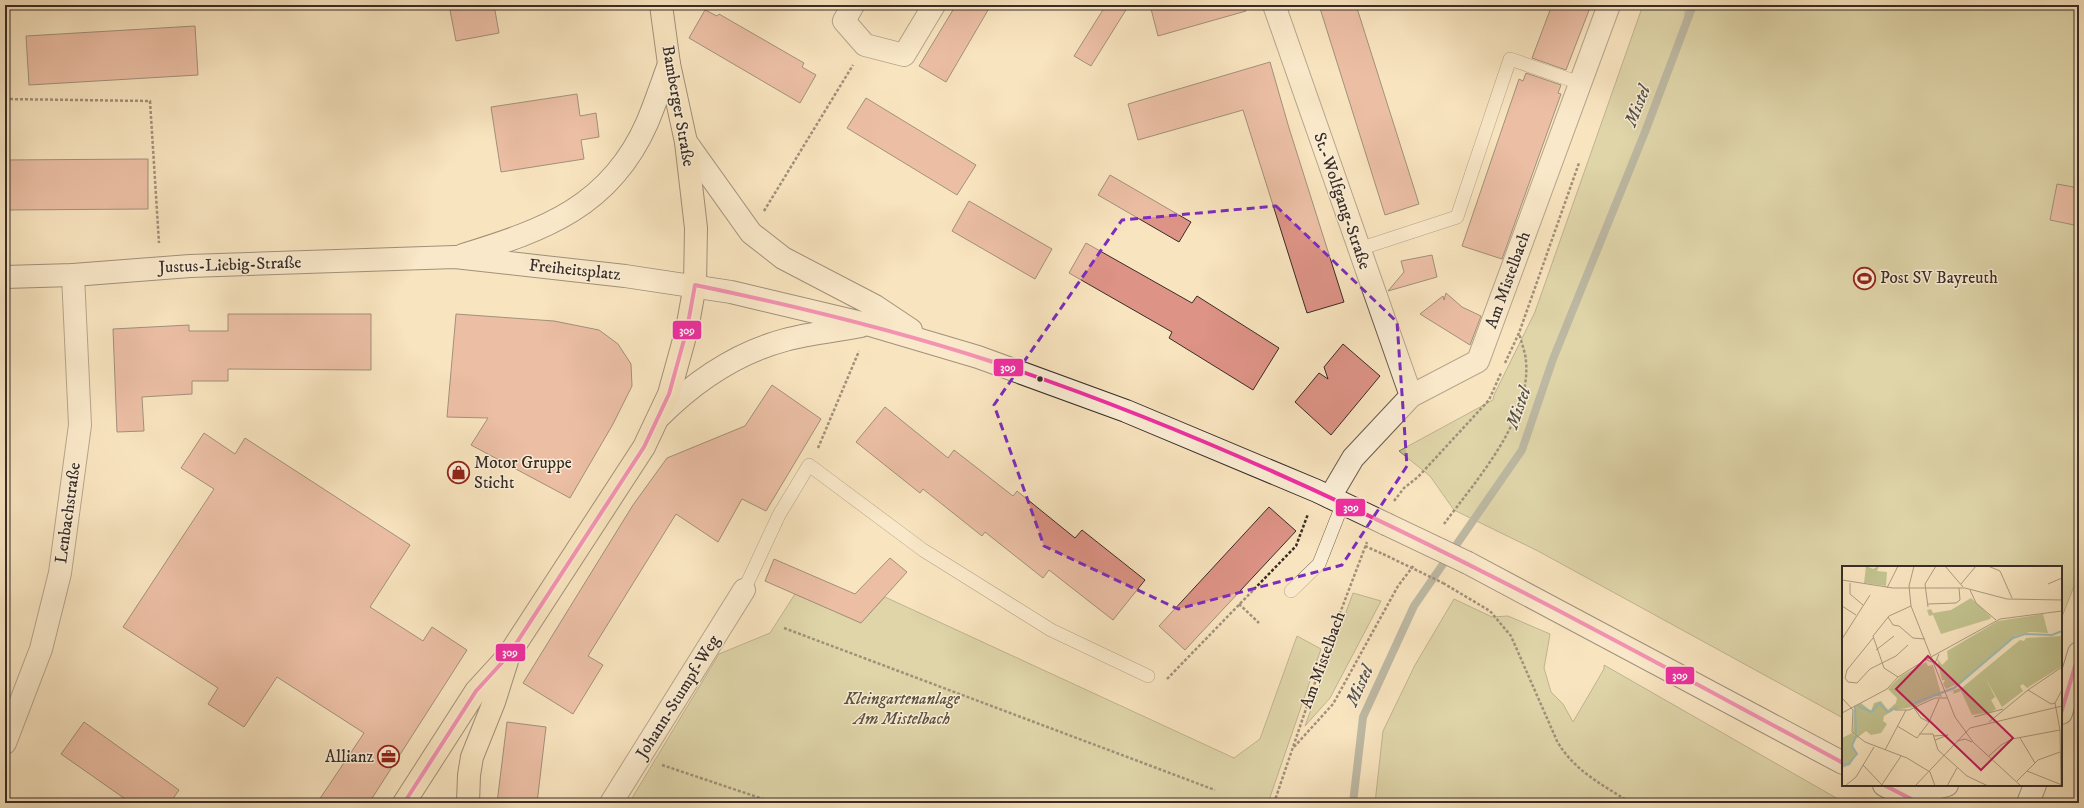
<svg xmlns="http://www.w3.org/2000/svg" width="2084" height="808" font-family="'IM FELL DW Pica',serif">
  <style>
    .green { fill: #c2c38f; stroke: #7d785b }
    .water { fill: #9fbeb8; stroke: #76847e }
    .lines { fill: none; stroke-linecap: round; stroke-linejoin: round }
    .stream { stroke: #76847e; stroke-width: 8 }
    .building { fill: #dd9386; stroke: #382d27 }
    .lane-casing { stroke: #685b4d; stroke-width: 14 }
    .street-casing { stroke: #685b4d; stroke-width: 24 }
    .secondary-casing { stroke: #382d27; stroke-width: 24 }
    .primary-casing { stroke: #382d27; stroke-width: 24 }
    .path { stroke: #382d27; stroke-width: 2.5; stroke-dasharray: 3 2; stroke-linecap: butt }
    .lane { stroke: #faedd5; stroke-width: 13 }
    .street { stroke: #faedd5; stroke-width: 22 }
    .secondary { stroke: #faedd5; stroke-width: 22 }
    .primary { stroke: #f8e4bf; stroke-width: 22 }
    .secondary-bridge-casing { stroke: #382d27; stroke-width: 24; stroke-linecap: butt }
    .path-bridge { stroke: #382d27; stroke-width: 2.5; stroke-dasharray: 3 2; stroke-linecap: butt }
    .secondary-bridge { stroke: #faedd5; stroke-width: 22 }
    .bus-1-casing { stroke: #faedd5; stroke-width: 7 }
    .bus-1 { stroke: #ef2fa2; stroke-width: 4 }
    .marked { fill: none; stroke: #7b2cbf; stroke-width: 3; stroke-dasharray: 8 5; stroke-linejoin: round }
    .bus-dot { fill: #382d27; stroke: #faedd5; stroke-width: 1.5 }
    .labels { text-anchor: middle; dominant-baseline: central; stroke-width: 3; stroke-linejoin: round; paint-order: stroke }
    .street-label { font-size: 17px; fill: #382d27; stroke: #faedd5 }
    .poi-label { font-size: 17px; fill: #382d27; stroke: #faedd5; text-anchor: start }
    .park-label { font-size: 17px; font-style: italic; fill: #5a5241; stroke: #faedd5 }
    .water-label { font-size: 18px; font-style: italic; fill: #52514b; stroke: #faedd5 }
    .inset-river { fill: none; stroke: #9fbeb8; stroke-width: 2 }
    .inset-road { fill: none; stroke: #ab9b82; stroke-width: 1 }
    .view { fill: #c2185b; fill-opacity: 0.15; stroke: #c2185b; stroke-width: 2 }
    .inset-edge { fill: none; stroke: #382d27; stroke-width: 2 }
    .line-badge { stroke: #faedd5; stroke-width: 1.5 }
    .badge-label { font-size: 11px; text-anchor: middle; font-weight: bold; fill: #fff }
  </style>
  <rect width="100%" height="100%" fill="#f8e4bf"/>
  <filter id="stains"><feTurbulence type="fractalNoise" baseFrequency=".005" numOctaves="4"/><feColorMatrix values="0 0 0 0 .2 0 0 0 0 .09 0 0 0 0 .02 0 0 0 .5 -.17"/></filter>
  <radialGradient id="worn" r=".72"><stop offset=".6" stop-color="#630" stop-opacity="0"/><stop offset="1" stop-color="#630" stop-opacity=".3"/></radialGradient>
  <path class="green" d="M1643,5H1685L1686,24L1698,5H2079V574L2061,619V567H1843V718L1538,551L1454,510L1430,476L1399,451L1493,400L1494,395L1535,312Z
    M1353,593L1381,601L1330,698L1305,726Z
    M795,594L861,623L885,597L1234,758L1260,739L1297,636L1321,649L1268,803H629L719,654L770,633Z
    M1454,599L1492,617L1508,616L1550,634L1544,668L1551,692L1563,704L1573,722L1604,669V665L1845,803H1375L1383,731L1415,665Z"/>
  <path class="water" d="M1685,5H1698L1685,24Z"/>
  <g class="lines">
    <path class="stream" d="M1353,803L1363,717L1414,606L1522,450L1553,359L1645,132L1693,5"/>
  </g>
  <path class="building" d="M449,5H494L499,33L456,41Z
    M956,5H991L946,82L919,66Z
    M1106,5H1129L1091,66L1074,56Z
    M1150,5H1245L1246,11L1158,36Z
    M1319,5H1356L1419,204L1385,215Z
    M1552,5H1591L1566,70L1532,58Z
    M705,10L717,16L719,14L804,63L802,67L816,75L800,103L689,38Z
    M195,26L198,75L29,85L26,36Z
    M1270,62L1289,128L1344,302L1307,313L1243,110L1138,140L1128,104Z
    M1526,73L1561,85L1558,93L1561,94L1502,259L1462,246L1519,79L1523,81Z
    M577,94L580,116L596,113L599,137L581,140L584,159L501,172L491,107Z
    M866,98L976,165L957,195L847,128Z
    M148,159V209L5,210V160Z
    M1110,175L1191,222L1179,242L1098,195Z
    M2057,184L2079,188V226L2050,220Z
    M969,201L1052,249L1035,279L952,231Z
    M1086,243L1192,303L1197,296L1279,348L1253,390L1169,338L1172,332L1069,273Z
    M1432,255L1437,277L1388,291L1404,272L1401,261Z
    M1446,293L1462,307L1481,316L1470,345L1420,314L1443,296L1444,300Z
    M228,314H371V370L228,369V381H192V394L142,397L144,431L117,432L113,329L189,325V331H228Z
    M456,314L554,321L599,330L618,344L631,364L632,386L613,424L570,498L471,445L488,418L447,417Z
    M1343,344L1380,376L1331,435L1295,402L1319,373L1328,379L1324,367Z
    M772,385L821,419L766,511L742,499L718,542L676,514L588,656L603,665L573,714L523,683L633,505L667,458L745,426Z
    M885,407L948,458L954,450L1013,496L1017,491L1075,538L1082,530L1145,580L1113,620L1049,570L1043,578L985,532L982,536L923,489L920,493L856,442Z
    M204,433L235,454L245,438L410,545L370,607L423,641L432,627L467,650L369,803H317L364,733L277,677L244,727L208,704L218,688L123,627L214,489L181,468Z
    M1269,507L1296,531L1185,650L1159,626Z
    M890,558L907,572L861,623L765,581L774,559L855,594Z
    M84,722L179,790L170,803H131L61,754Z
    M507,722L546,727L537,803H497Z"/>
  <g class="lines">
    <defs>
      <path id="lane" d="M1359,249L1457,217L1510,59L1580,83
        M744,590L779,515L809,465L923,550L1051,630L1148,676
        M1291,591L1319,564L1343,503"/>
      <path id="street" d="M853,5L844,21L865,45L904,55L934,5
        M1274,5L1411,396
        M1330,497L1353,458L1411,396L1478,361L1609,5
        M5,743L41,649L60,573L80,425L73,275
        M611,803L744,590"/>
      <path id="secondary" d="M686,142L751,233L769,247L783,258L875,306L911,330
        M463,255C544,230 610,207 647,123C655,104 662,83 669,64
        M5,277L73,275L190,266L455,257L625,276L731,292L870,325L978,357L1126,411L1317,491L1386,524
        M659,417C695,381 736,353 785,340C810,333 836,331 861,326
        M1468,563L1843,763
        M2061,713L2079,653
        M1884,785L1917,802
        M1905,796L1947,785
        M2028,803L2035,785"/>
      <path id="primary" d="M404,803L476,691L508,656L644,447L669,394L687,329L695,285L696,228L686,142L669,64L661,5
        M468,803L469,775L472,757L494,702L507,661"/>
    </defs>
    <use href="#lane" class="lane-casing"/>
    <use href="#street" class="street-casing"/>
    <use href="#secondary" class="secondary-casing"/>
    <use href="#primary" class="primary-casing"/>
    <path class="path" d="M5,99L150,101L159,243
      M764,211L853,65
      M1505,363L1519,333L1579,163
      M818,448L859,351
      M1394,501L1404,488L1418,477L1489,400L1501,373
      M1444,524C1477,479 1536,414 1525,354C1523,347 1521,340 1519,333
      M1365,546L1383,554
      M1443,583L1490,611L1511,636L1557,741C1574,771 1603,785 1631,803
      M1239,604L1259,623
      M784,628L1215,790
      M1167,679L1296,546L1308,514
      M1294,747L1333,704L1398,586L1414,565
      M662,765L775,803
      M1274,803L1326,650L1367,542"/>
    <use href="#lane" class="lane"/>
    <use href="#street" class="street"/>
    <use href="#secondary" class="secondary"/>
    <use href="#primary" class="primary"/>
    <defs>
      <path id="secondary-bridge" d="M1386,524L1468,563"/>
    </defs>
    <use href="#secondary-bridge" class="secondary-bridge-casing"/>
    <path class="path-bridge" d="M1383,554L1443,583"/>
    <use href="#secondary-bridge" class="secondary-bridge"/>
    <defs>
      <path id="bus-1" d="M2061,713L2079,653
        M1884,785L1919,803
        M404,803L476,691L508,656L644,447L669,394L687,329L695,285C796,306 895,330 993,362C1292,461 1567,614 1843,763"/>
    </defs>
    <use href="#bus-1" class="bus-1-casing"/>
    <use href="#bus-1" class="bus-1"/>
  </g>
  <path d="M0 0H2084V808H0ZM1276,206L1397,322L1407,466L1342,565L1178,609L1044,546L994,405L1122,220Z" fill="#f8e4bf" fill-opacity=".55" fill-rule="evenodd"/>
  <path class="marked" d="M1276,206L1397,322L1407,466L1342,565L1178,609L1044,546L994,405L1122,220Z"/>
  <defs>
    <symbol id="stadium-ring" viewBox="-11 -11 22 22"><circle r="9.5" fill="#faedd5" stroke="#8f2418" stroke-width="1.5"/><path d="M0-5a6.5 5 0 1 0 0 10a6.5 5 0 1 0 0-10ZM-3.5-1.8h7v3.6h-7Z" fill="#8f2418"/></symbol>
    <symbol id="shop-ring" viewBox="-11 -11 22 22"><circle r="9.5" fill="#faedd5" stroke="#8f2418" stroke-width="1.5"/><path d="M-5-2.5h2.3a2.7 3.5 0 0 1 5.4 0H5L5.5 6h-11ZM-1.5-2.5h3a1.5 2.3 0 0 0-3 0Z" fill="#8f2418"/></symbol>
    <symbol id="office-ring" viewBox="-11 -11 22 22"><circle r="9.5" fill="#faedd5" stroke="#8f2418" stroke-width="1.5"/><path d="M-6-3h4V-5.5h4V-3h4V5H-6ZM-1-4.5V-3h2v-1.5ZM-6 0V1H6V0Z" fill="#8f2418"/></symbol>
  </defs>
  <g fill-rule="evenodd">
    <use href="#stadium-ring" x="1852" y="266" width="25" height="25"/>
    <use href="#shop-ring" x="446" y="460" width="25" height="25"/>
    <use href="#office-ring" x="376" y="744" width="25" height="25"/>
  </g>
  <circle class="bus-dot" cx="1040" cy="379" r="3.5"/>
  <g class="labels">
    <g class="street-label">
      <text transform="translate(678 106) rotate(80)">Bamberger Straße</text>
      <text transform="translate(1342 201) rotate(71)">St.-Wolfgang-Straße</text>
      <text transform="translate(230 265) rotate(-2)">Justus-Liebig-Straße</text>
      <text transform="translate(575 270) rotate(6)">Freiheitsplatz</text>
      <text transform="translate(1508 280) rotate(-70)">Am Mistelbach</text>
      <text transform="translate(68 513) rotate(-82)">Lenbachstraße</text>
      <text transform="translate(1323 660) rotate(-70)">Am Mistelbach</text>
      <text transform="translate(678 697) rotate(-58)">Johann-Stumpf-Weg</text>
    </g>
    <g class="poi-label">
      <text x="1880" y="278">Post SV Bayreuth</text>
      <text x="474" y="463">Motor Gruppe<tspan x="474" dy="20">Sticht</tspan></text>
      <text x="374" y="757" text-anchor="end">Allianz</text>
    </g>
    <g class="park-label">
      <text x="902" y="699">Kleingartenanlage<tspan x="902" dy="20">Am Mistelbach</tspan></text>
    </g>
    <g class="water-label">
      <text transform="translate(1638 106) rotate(-69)">Mistel</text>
      <text transform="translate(1519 408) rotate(-71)">Mistel</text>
      <text transform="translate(1360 686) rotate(-66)">Mistel</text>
    </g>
  </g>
  <g transform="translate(1842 566)">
    <rect width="220" height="220" fill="#f8e4bf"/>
    <path d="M24,0L31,3L37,0L35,5L45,6L44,20L22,17ZM129,32L149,51L148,53L99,68L91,49L87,50L85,44L89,43L91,47L109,44ZM201,48L206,67L188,66L173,70L119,116L104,123L101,118L103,114H100L95,92L100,99L106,93L105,85L156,55ZM220,70V100L185,122L181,118L178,120L181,125L160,141L144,113L153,131L149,134L154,143L149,146L130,149L119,125L111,128L112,125L107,126L121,121L178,74L182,75L184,72ZM84,96L86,100L91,99L100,131L94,130L71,141L52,144L42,150L41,155L45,158L39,167L29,169L24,165L15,172L11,167L12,140L19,137L29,145L32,137L39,135L46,144L54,137L55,132L46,123L59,110ZM10,167L15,172L10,180L15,188L8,199L0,202V172Z" fill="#c2c38f"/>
    <path class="inset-river" d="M72,137L112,122L171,72L183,68L210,69L220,65M16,140L30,146L37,137L46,146L55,141M13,141L14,167M0,198H6L15,188L10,180L14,170"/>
    <path class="inset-road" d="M72,0L67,20L69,40L113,151L131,176L179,220M103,0L121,21M146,0L158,5L170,32M0,14L51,22H123L165,33L220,34M8,17V28L21,39M119,18L134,0M206,18L220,12M45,22L56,0M128,24L134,37L154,54M86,38L114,37L118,34L117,22M0,40L14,49M86,41L83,18L94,0M46,51L51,59L57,60L71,72L83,73M31,72L5,104L3,112L6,116L15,117L28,103L54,90L66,79M0,73L28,29M34,84L52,70M85,94L93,97L97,88M56,111L42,102L31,70L47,50L69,40M186,124L209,138L213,137M0,132L11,144L10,166M72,142L79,152L87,156M53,144H67L93,132H105M0,147L45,123L56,111L80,96L158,53L220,45M132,151L161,143M147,156L186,124L220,101M55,160L75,172L87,156L97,133M10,166L23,176L65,192L88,206L93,220M77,168H91L96,184L125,210L146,220M92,170L106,169L93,174M178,172L193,197M115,175L123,173L130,176M43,184L64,144M147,190L159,179L170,173L218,164M21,199L40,219M185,205L220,219M175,215L196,194L218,186M3,220L14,211L32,181M39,220L59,190M73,220L128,162L220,140M105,220L115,202M219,220L218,164L213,137L220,124"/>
    <path class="view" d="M86,90L171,172L139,204L54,123Z"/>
    <rect width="220" height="220" class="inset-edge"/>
  </g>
  <g class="line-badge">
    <rect x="672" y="320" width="30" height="20" rx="4" fill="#ef2fa2"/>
    <rect x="993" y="358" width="31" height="19" rx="4" fill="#ef2fa2"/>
    <rect x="1335" y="498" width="31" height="19" rx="4" fill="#ef2fa2"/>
    <rect x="495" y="643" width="31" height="19" rx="4" fill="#ef2fa2"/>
    <rect x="1665" y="666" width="30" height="19" rx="4" fill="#ef2fa2"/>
  </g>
  <g class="badge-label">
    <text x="687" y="334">309</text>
    <text x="1008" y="371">309</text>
    <text x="1351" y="511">309</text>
    <text x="510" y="656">309</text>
    <text x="1680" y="679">309</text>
  </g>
  <rect width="2084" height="808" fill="none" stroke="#f8e4bf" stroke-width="20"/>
  <rect x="6" y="6" width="2072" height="796" fill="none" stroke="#382d27" stroke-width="2"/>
  <rect x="10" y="10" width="2064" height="788" fill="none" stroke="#382d27"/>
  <rect width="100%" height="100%" filter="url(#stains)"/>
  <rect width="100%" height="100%" fill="url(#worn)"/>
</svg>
